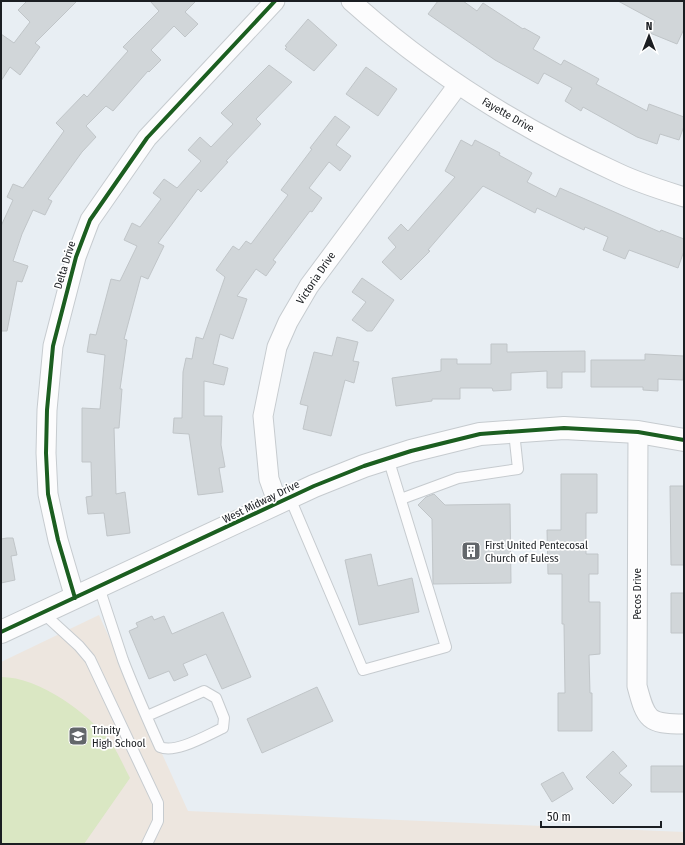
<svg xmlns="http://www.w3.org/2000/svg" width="685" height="845" font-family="'Fira Sans Condensed',sans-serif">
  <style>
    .education { fill: #ede6df }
    .green { fill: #dae7c3 }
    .building { fill: #d1d6d9; stroke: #c0c5c8 }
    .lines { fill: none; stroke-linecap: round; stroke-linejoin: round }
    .service-casing { stroke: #c6cbcf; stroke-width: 12 }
    .minor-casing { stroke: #c6cbcf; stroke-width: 21 }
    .tertiary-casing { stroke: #c6cbcf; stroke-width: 24 }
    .service { stroke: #fcfcfd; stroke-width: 10 }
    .minor { stroke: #fcfcfd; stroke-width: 19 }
    .tertiary { stroke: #fcfcfd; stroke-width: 22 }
    .cycleway-casing { stroke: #fff; stroke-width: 6 }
    .cycleway { stroke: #1b5e20; stroke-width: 4 }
    .labels { text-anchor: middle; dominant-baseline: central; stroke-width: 3.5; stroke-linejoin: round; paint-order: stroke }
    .street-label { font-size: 11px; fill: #1b1e22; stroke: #fff }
    .poi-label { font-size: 11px; fill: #1b1e22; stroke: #fff; text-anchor: start }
  </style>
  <rect width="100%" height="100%" fill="#e8eef3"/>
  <path class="education" d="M99,615L188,811L684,832V844H1V662Z"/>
  <path class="green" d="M1,677C39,677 89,713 111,743C119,754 124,767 130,778L84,844H1Z"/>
  <path class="building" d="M27,1H77L35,43L40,47L20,75L10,67L1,81V34L14,43L30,22L18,10Z
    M150,1H196L185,12L198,24L185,37L174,26L151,50L161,60L149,72L148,71L113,111L106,106L86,126L96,137L82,152L48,199L52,201L45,215L33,210L22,234L13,261L28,266L22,282L17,281L7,331H1V226L13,200L7,197L13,184L23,188L64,131L56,123L84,94L87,97L128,51L123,47L159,11Z
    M438,1H463L477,11L483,3L523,29L524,28L540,37L533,49L561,65L564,60L599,79L596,84L647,111L649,104L684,117V126L679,140L660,134L657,144L637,137L583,107L581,111L565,101L572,88L544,73L538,84L495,60L428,14Z
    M618,1H684V29L677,44L650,33L655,21Z
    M308,19L337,45L314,71L285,49L287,47L285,46Z
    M269,65L292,82L256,119L261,124L226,161L228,162L201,192L198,189L158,243L164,246L148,279L141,276L124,339L127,340L120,389H122L119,428H114L116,494L125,492L130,533L107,536L104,513L88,514L86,497L92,496L91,462H82V408L100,409L105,355L87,352L90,334L96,335L111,279L120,281L137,246L124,240L132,223L140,227L161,199L153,193L164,179L177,188L201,161L188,150L200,137L211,147L233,124L221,113Z
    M366,67L397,89L378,116L346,94Z
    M335,116L350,127L336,145L351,156L340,171L329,162L309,188L322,198L312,212L310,211L273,260L276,262L266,276L256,269L237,296L247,299L233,339L220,334L213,364L228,368L224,385L204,381V416H222L221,445L225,467L219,468L223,492L198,495L189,434L173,433L174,418H182L183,372L186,358L192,359L196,337L203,339L225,277L216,270L233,246L239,250L246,241L251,244L288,195L281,190L312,149L310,148Z
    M461,140L472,146L475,140L500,153L499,155L532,173L527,182L556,197L560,188L660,232L661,230L684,239V251L678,268L629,250L625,259L603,250L608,237L585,227L584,230L537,208L535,213L483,186L428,250L430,251L401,280L382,262L396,247L388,238L401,224L408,231L455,177L445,171Z
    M362,278L394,300L372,331H367L352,320L366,302L352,292Z
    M337,337L358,342L353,361L359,362L354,383L345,380L331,436L303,429L308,406L300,404L314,352L332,356Z
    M491,344H507V352L585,351V372H562V388H547V371L511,373V390L493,391L492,388H460V399H432V401L396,406L392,378L441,371V359H457V364H491Z
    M645,354L684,356L683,380L658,379V391L643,390V387H591V360H645Z
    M561,474H597V513H586V554H598V574H589V602H600V654L589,655L590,693H592V731H558V693H565L564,624H562V574H548L547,530H561Z
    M670,486H684V565H671Z
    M434,494L445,505L510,504L511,583L433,584L432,519L418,505L426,497Z
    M7,538H13L17,555L11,556L15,580L1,583V539Z
    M371,554L378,586L412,578L419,612L359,625L345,560Z
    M671,593H684V633H671Z
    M223,612L251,677L222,689L206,654L183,664L188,675L174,681L169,671L149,679L129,631L138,627L136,623L152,616L154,620L164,616L172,634Z
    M317,687L333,721L262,753L247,719Z
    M613,751L627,766L619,773L632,785L613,804L586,777Z
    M651,766H684V792H651Z
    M563,772L573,789L552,802L541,784Z"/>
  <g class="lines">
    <defs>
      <path id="service" d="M290,498L363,670L446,647L388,458
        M401,499L458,478L518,469L514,432
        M99,587C107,611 115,636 123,660C134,689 147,718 160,747C176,754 207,735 223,728L224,718L216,698L204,691L147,716
        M43,613L79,646L90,659L158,803V821L147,844"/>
      <path id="minor" d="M351,1C432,74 519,128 618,173C639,183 662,190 684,197
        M638,432L637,686C646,720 648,724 684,724
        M278,504L269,479L263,416L277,347L288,322L309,286L458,85
        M75,598L58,540L48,494L46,453L47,410L53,346L76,257L90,220L147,138L275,1"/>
      <path id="tertiary" d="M1,632L314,486L364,466L411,451L480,434L564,428L638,432L684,440"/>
    </defs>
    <use href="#service" class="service-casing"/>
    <use href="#minor" class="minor-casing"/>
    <use href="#tertiary" class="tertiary-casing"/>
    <use href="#service" class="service"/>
    <use href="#minor" class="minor"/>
    <use href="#tertiary" class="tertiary"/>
    <defs>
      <path id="cycleway" d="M75,598L58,540L48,494L46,453L47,410L53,346L76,257L90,220L147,138L275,1
        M1,632L314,486L364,466L411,451L480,434L564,428L638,432L684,440"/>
    </defs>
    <use href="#cycleway" class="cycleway-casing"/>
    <use href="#cycleway" class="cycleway"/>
  </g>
  <defs>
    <symbol id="building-square" viewBox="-11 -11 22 22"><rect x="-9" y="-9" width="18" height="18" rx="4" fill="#63676b" stroke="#fff"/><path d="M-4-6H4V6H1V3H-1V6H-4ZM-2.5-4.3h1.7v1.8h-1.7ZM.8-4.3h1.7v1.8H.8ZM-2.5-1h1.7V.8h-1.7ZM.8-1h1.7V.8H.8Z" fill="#fff"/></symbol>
    <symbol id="school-square" viewBox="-11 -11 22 22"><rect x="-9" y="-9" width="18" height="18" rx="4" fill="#63676b" stroke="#fff"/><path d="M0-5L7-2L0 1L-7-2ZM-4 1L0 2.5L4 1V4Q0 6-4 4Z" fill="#fff"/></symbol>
  </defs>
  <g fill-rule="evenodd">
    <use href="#building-square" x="460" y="540" width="22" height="22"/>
    <use href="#school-square" x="67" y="725" width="22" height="22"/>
  </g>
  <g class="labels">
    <g class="street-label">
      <text transform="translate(508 115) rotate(30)">Fayette Drive</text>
      <text transform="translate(65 265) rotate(-73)">Delta Drive</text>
      <text transform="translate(316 278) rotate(-56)">Victoria Drive</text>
      <text transform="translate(261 502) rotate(-26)">West Midway Drive</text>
      <text transform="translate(637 594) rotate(-90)">Pecos Drive</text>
    </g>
    <g class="poi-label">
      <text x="485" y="545">First United Pentecosal<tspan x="485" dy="13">Church of Euless</tspan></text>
      <text x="92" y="730">Trinity<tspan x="92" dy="13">High School</tspan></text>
    </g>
  </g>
  <rect width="685" height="845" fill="none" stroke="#1b1e22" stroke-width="4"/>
  <g transform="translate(649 36)" stroke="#ffffff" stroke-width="3" paint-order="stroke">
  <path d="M0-3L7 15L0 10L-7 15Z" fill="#1b1e22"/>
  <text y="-6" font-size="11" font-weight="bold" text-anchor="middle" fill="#1b1e22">N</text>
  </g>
  <path d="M541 821v6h120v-6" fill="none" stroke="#1b1e22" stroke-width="2"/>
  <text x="547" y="821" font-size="12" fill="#1b1e22" stroke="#ffffff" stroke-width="3" paint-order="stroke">50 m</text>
</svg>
